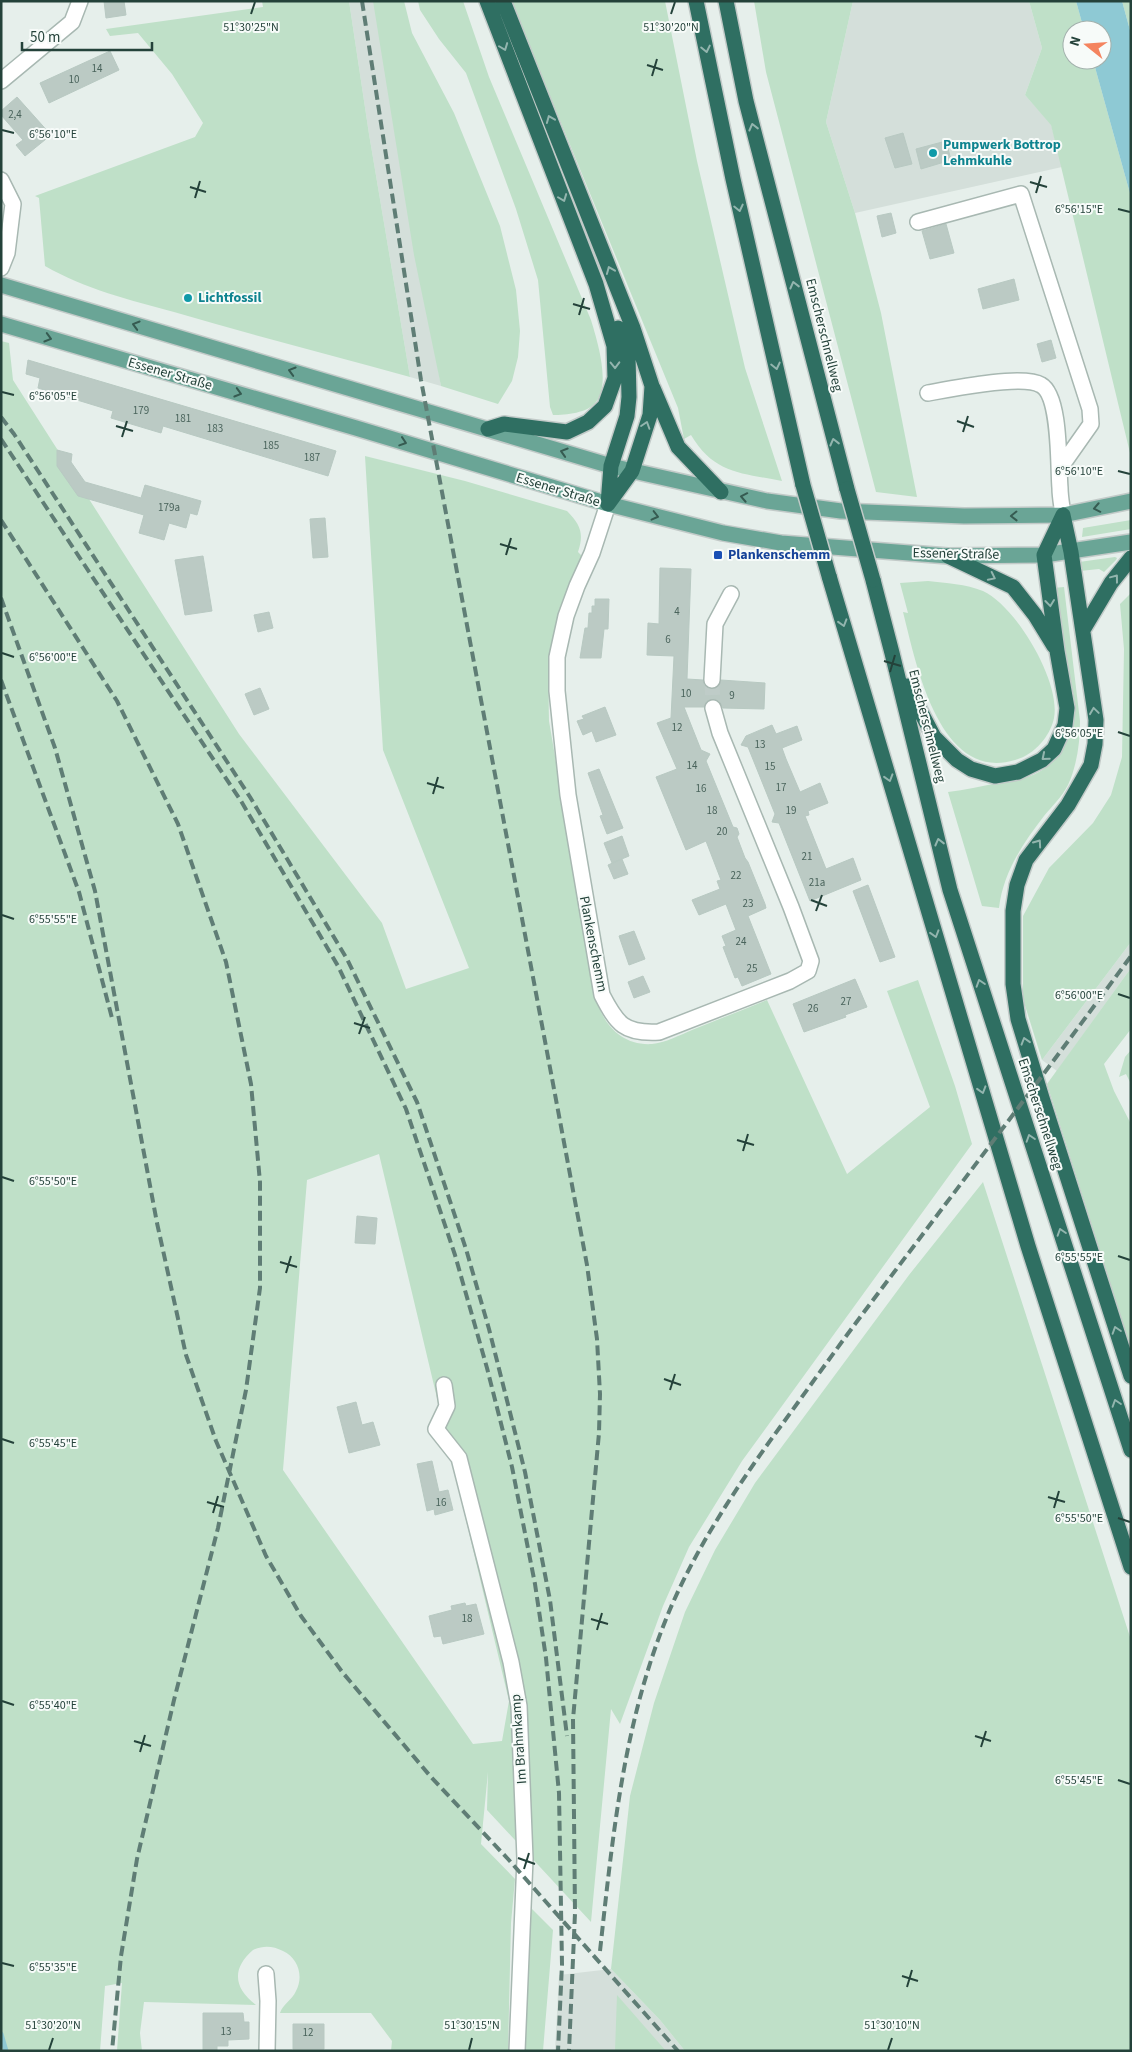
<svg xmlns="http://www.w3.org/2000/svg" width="1132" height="2052" font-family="'Source Sans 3',sans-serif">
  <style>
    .built { fill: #d4dfda }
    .green { fill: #bfe0c8; fill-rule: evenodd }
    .water { fill: #8ec9d4 }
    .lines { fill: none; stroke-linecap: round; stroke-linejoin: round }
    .stream { stroke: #8ec9d4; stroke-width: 5 }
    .building { fill: #bbcac4; stroke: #b8c9c2 }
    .minor-tunnel { stroke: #bfccc8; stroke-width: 15; stroke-dasharray: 15 8; stroke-linecap: butt }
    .minor-casing { stroke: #a8b8b2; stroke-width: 18 }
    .primary-casing { stroke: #c2cac8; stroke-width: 18 }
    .motorway-casing { stroke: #c2cac8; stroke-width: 18 }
    .minor { stroke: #fff; stroke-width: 15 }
    .primary { stroke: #6aa596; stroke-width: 15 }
    .motorway { stroke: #2f6f62; stroke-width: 15 }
    .rail { stroke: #5f7d75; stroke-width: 4; stroke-dasharray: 10 5; stroke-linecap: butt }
    .motorway-bridge-casing { stroke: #c2cac8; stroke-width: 18; stroke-linecap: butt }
    .motorway-bridge { stroke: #2f6f62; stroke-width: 15 }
    .oneway { stroke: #93b5ae }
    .oneway2 { stroke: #365b51 }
    .ticks { fill: none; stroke: #24423a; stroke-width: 2 }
    .culture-dot { fill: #0f9aa8; stroke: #f7fbf9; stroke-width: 2 }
    .transit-dot { fill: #1a4fb4; stroke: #f7fbf9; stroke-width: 2 }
    .labels { text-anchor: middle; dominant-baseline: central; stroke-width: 4; stroke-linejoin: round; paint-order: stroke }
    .number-label { font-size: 11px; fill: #4a645c }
    .culture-label { font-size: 14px; font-weight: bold; fill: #0d838f; stroke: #f7fbf9; text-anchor: start }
    .street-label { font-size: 14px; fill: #24423a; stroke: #f7fbf9 }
    .transit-label { font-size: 14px; font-weight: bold; fill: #164399; stroke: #f7fbf9; text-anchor: start }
    .ticks-label { font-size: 12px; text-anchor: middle; fill: #24423a; stroke: #f7fbf9; stroke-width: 4; stroke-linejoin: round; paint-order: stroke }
  </style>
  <rect width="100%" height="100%" fill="#e6efeb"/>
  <path class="built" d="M349,1H375L441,386L410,377L369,134Z
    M853,1H1029L1042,48L1025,95L1051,124L1062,167L855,213L826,122Z
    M1131,942V968L1057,1071L1042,1060Z
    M611,1969L660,2020L685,2051H555L559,1975Z"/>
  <path class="green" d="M262,1H349L369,134L410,377C331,355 252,335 174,312C130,300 85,289 45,266L39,198L35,196L195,137L203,123L172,74L138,33L110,36L106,29L263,7Z
    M373,1H404L412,33L454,113L500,226L516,290L520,331L518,357L512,381L498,404L441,386L414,255Z
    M418,1H463L489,77L591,320C597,340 611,384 596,402C588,413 566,415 553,415L550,407L538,280L516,209L466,73L439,39L420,10Z
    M511,1H665L697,161L745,368L782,481C742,473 714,474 691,435L684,439L678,408Z
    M754,1H853L826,122L855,213L881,313L917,497L876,492L766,72Z
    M1029,1H1076L1084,30H1072V60H1093L1131,197V457L1051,125L1025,95L1042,48Z
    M1122,1H1131V34Z
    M1,341L9,343L13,380L239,734L382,923L406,989L469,968L383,750L365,456L465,481L567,511C581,525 584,534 578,552L583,557C574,575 564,594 558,614C549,649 548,684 549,721L596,997C602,1024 622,1046 652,1044C665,1043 680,1035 692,1030C717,1020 742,1010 767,1000L847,1174L930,1107L887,991L918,980L955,1086L972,1144L742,1461L689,1547L663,1606L620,1724L611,1709L591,1922L487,1810L488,1772L481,1844L515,1879L511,1923L508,2051H391L392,2041L371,2013H280C283,2004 292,2000 296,1991C304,1976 298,1958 283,1951C273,1946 264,1945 253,1950C232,1968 233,1988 256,2005L144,2002L140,2033L142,2051H117L122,1983L105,1986L100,2051H1ZM379,1154L509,1701L502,1741L473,1744L283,1470L307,1180Z
    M1131,520V529L1082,537L1083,528Z
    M1115,557L1117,558L1116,560L1104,572L1099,569L1080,571L1079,562Z
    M928,581C946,583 966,584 983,591C1016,606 1061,682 1054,718C1050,737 1034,755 1015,760C939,783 916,663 903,612L908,613L900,583Z
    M1064,587L1080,721C1080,743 1077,765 1068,785C1062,797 1052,806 1044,816C1023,843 1003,873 999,908L982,906L948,792C965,790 981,786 998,783C1011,781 1023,780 1035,774C1062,762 1073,729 1075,703L1053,588Z
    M1131,593V942L1042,1060L1023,999V916L1049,868L1093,823L1111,795L1122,757L1124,649L1120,604Z
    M1131,968V1029L1104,1064L1114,1091L1131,1124V1349L1047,1084Z
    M1131,1050V1084L1126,1074L1119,1077L1125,1057Z
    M983,1182L1131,1640V2051H685L660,2020L611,1969L630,1796L654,1703L685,1612L715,1550L755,1483L909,1275Z
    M528,1905L553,1930L543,2051H523Z
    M617,1995L666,2051H615Z"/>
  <path class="water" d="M1076,1H1122L1131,34V197L1093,60H1102V30H1084Z"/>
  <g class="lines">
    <path class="stream" d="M1,2034L6,2051"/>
  </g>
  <path class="building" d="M104,1H124L126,15L106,18Z
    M110,51L119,70L49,103L40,83Z
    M17,97L51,135L25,156L16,145L23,140L1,115V111Z
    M903,133L912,164L895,168L885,138Z
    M946,141L951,160L921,169L916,149Z
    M891,213L896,233L882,237L877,216Z
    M946,224L954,253L930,259L922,231Z
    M1014,279L1019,300L983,309L978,289Z
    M1051,340L1056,358L1042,362L1037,344Z
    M28,360L336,451L328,476L163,426L161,433L111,418L113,411L38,388L40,378L26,374Z
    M57,450L72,454L71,462L85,482L141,498L145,485L201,501L197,515L190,513L186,528L169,523L164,540L139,533L144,515L78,496L57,466Z
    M325,518L328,557L313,558L310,519Z
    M203,556L212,611L185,615L175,560Z
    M660,568L691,569L687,679L703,680L704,685L711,689L717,688L721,680L765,683L764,709L723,708L720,702L715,699L707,701L704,707H684L701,750L710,754L706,761L733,827L737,828L739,834L737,837L745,858L748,862L765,904L766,908L748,916L771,974L742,986L738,977L735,978L723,947L726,946L722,936L736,930L726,904L699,915L692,900L720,889L717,881L721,880L706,841L686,850L656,777L677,769L657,723L671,718L674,656L647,655L648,623L659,624Z
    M595,599H609L608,629H604L601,658H580L585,628H588L589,613H592V606H595Z
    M269,612L273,628L258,632L254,615Z
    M260,688L269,709L254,715L245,694Z
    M605,707L616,735L596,742L592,731L583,735L577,721L584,719L582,716Z
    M772,725L776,734L797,726L802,740L782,748L786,759L800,792L820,783L828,803L808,811L809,815L805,816L826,869L853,858L861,880L810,901L779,823L772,822L775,814L748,747L741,745L746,736Z
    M599,769L623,828L607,834L600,816L603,815L588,773Z
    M622,836L629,856L612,863L604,843Z
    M622,859L628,874L614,879L608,865Z
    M868,885L895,957L880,962L853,891Z
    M634,931L645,959L629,965L619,936Z
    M643,976L650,992L634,998L628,982Z
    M855,979L867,1007L845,1015L846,1017L804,1032L793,1004Z
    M357,1216L377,1218L375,1244L355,1243Z
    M356,1402L362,1425L373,1422L380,1445L349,1453L337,1407Z
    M432,1461L439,1492L448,1490L453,1510L435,1515L434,1509L427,1511L417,1464Z
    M465,1603L466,1606L476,1604L484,1634L443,1644L441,1636L434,1637L429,1616L452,1610L451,1606Z
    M203,2013H243L244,2022H249V2039L228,2040V2046H217V2051H203Z
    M293,2024H324V2049H293Z"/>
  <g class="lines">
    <path class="minor-tunnel" d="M712,680L713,708"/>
    <defs>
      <path id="minor" d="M1,81L72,22L80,1
        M1,180L13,204L7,253L1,268
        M918,222L1021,194L1090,409L1091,424L1060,468
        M928,393C950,389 1023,374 1041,385C1061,396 1058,467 1060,488C1060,497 1062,506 1063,515
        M608,504L592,553L577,586L566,616L557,657V691L568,795L602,995C617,1024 624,1034 659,1032L790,981L808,971L811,961L791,907L720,733L713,708
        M712,680L715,624L731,594
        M444,1385L447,1406L436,1429L459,1458L511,1662L519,1706L525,1859L517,2051
        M266,1974L268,2001L267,2051"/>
      <path id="primary" d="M1,285L611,466L767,501L841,511L964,516L1063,515L1131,501
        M1,324L356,428L608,504L723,533L781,543L948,556L1044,555L1131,542"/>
      <path id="motorway" d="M487,1L596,284L614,346L615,378L605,406L588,422L567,432L504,424L488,429
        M503,1L633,328L652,386L650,415L632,471L608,504
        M696,1L733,179L803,485
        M726,1L746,101L847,489
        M653,388L678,447L721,492
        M608,504L611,466L627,416L629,397L628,356L618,328
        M1063,515L1071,552L1096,720L1095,744L1091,765L1068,805L1026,860L1017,885L1013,911V984L1018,1019L1042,1098L1131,1376
        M948,556L1013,587L1035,615L1054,646
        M829,576L1028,1246L1131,1567
        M873,580L892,653L950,890L1131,1450
        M1083,630L1111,583L1131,558
        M907,686L934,737L957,760L971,769L995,776L1018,772L1042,760L1054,749L1065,725L1067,708L1057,651L1044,555L1063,515"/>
    </defs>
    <use href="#minor" class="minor-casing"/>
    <use href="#primary" class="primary-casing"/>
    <use href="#motorway" class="motorway-casing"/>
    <use href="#minor" class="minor"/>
    <use href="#primary" class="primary"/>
    <use href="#motorway" class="motorway"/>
    <path class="rail" d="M362,1L421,380L587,1265L597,1339L600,1394L599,1433L573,1719L575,1913L569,2051
      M1,417L14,434L250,797L347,959L417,1102L466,1249L489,1329L525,1472L550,1600L567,1736
      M1,439L241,801L338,966L406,1109L455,1255L487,1368L512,1467L535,1584L546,1658L559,1793L562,1964L558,2051
      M1,520L117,701L178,824L226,962L251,1084L260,1182V1288L246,1390L218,1528L174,1700L137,1859L121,1956L112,2051
      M1,598L55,748L95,891L157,1223L186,1355L216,1441L266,1556L301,1616L343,1673L431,1777L508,1859L678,2051
      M1,680L79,892L112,1018
      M600,1951C613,1833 624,1717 671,1607C698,1545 736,1488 775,1434C805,1393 834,1352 864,1312C953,1194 1043,1076 1131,956"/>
    <defs>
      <path id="motorway-bridge" d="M803,485L829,576
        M847,489L873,580"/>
    </defs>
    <use href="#motorway-bridge" class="motorway-bridge-casing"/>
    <use href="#motorway-bridge" class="motorway-bridge"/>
  </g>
  <defs><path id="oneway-chevron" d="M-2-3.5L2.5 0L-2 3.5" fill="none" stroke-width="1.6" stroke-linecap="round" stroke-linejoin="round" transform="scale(1.25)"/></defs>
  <g class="oneway">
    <use href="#oneway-chevron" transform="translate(504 47) rotate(69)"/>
    <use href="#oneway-chevron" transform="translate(706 49) rotate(78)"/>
    <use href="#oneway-chevron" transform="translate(550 119) rotate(-112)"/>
    <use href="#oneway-chevron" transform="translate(753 127) rotate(-104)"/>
    <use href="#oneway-chevron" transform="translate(563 198) rotate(69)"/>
    <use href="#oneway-chevron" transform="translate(739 208) rotate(77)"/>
    <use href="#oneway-chevron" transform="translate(610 270) rotate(-112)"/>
    <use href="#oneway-chevron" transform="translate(794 285) rotate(-104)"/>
    <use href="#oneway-chevron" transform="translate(615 365) rotate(89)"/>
    <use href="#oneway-chevron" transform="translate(776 366) rotate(77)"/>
    <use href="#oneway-chevron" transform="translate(646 425) rotate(-72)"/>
    <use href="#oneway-chevron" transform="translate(834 442) rotate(-104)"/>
    <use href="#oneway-chevron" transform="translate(992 577) rotate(26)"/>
    <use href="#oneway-chevron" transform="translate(1115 578) rotate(-53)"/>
    <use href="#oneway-chevron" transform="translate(1050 603) rotate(83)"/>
    <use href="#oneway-chevron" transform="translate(843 623) rotate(73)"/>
    <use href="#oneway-chevron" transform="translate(1094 711) rotate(-98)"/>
    <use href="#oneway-chevron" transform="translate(1045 757) rotate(140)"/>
    <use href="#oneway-chevron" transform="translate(889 778) rotate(73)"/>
    <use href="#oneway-chevron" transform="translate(939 842) rotate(-104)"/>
    <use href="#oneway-chevron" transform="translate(1038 843) rotate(-55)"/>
    <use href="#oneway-chevron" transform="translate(935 934) rotate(73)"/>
    <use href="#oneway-chevron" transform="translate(980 983) rotate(-108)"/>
    <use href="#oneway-chevron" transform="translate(1025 1041) rotate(-107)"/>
    <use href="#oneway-chevron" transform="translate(982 1090) rotate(73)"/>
    <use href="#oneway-chevron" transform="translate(1030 1138) rotate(-108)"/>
    <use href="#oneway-chevron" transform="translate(1061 1232) rotate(-108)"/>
    <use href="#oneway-chevron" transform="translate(1116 1330) rotate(-108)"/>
    <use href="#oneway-chevron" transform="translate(1116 1403) rotate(-108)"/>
  </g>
  <g class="oneway2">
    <use href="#oneway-chevron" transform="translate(136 325) rotate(-164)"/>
    <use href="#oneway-chevron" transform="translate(48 338) rotate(16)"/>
    <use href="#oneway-chevron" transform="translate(292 371) rotate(-164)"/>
    <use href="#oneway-chevron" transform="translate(238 393) rotate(16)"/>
    <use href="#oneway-chevron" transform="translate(403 442) rotate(18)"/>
    <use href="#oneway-chevron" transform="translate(564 452) rotate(-163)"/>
    <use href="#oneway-chevron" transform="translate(744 497) rotate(-169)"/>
    <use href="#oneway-chevron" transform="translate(1097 508) rotate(169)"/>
    <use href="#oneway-chevron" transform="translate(655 516) rotate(14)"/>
    <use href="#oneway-chevron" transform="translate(1014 516) rotate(179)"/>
  </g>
  <path class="ticks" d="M251,14L255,2M671,14L675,2M647,65L663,70M652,76L657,59M2,130L14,133M1030,182L1047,187M190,187L206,192M1036,193L1041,176M195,198L200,181M1118,209L1130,212M573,304L590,309M579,315L584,298M2,392L14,395M957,421L974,427M116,426L133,431M963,432L968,416M122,437L127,421M1118,471L1130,474M500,544L517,549M506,555L511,538M2,653L14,657M884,661L901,666M890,672L895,655M1118,732L1130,736M427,783L444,788M433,794L438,777M811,900L827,906M816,911L822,895M2,915L14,919M1118,994L1130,998M354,1023L370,1028M359,1034L365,1017M737,1140L754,1145M743,1151L748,1134M2,1177L14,1181M1118,1256L1130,1260M280,1262L297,1267M286,1273L291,1256M664,1379L681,1385M670,1390L675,1374M2,1439L14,1443M1048,1497L1065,1502M207,1502L224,1507M1054,1508L1059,1491M213,1513L218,1496M1118,1518L1130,1522M591,1619L608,1624M597,1630L602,1613M2,1701L14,1705M975,1736L991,1741M134,1741L151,1746M981,1747L986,1731M140,1752L145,1735M1118,1780L1130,1784M518,1858L535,1864M524,1869L529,1853M2,1963L14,1966M902,1976L918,1981M907,1987L912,1970M49,2050L53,2038M469,2050L472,2038M888,2050L892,2038"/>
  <g class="culture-dot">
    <circle cx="933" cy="153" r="5"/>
    <circle cx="188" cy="298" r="5"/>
  </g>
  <rect class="transit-dot" x="713" y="550" width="10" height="10" rx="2.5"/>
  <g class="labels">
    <g class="number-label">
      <text x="97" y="68">14</text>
      <text x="74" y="79">10</text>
      <text x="15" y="114">2,4</text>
      <text x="141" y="410">179</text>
      <text x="183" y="418">181</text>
      <text x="215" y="428">183</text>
      <text x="271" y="445">185</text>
      <text x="312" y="457">187</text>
      <text x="169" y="507">179a</text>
      <text x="677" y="611">4</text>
      <text x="668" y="639">6</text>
      <text x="686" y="693">10</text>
      <text x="732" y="695">9</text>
      <text x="677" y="727">12</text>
      <text x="760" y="744">13</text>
      <text x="692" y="765">14</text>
      <text x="770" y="766">15</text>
      <text x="781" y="787">17</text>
      <text x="701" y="788">16</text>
      <text x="712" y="810">18</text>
      <text x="791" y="810">19</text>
      <text x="722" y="831">20</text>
      <text x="807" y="856">21</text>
      <text x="736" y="875">22</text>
      <text x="817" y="882">21a</text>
      <text x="748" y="903">23</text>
      <text x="741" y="941">24</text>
      <text x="752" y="968">25</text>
      <text x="846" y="1001">27</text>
      <text x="813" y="1008">26</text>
      <text x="441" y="1502">16</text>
      <text x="467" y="1618">18</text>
      <text x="226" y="2031">13</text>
      <text x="308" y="2032">12</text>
    </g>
    <g class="culture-label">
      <text x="943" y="145">Pumpwerk Bottrop<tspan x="943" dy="16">Lehmkuhle</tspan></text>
      <text x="198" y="298">Lichtfossil</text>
    </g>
    <g class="street-label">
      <text transform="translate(824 335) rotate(76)">Emscherschnellweg</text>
      <text transform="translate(170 374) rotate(16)">Essener Straße</text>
      <text transform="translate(558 490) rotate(17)">Essener Straße</text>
      <text transform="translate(956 554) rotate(1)">Essener Straße</text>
      <text transform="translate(927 726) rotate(76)">Emscherschnellweg</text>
      <text transform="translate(593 944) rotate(79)">Plankenschemm</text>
      <text transform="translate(1040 1114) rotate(72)">Emscherschnellweg</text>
      <text transform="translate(519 1739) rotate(-94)">Im Brahmkamp</text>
    </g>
    <g class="transit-label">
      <text x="728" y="555">Plankenschemm</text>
    </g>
  </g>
  <g class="ticks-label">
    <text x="251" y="31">51°30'25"N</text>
    <text x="671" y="31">51°30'20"N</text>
    <text x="53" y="138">6°56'10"E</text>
    <text x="1079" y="213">6°56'15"E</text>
    <text x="53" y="400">6°56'05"E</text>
    <text x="1079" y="475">6°56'10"E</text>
    <text x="53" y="661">6°56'00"E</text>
    <text x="1079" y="737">6°56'05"E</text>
    <text x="53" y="923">6°55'55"E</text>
    <text x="1079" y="999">6°56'00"E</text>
    <text x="53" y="1185">6°55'50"E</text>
    <text x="1079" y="1261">6°55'55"E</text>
    <text x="53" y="1447">6°55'45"E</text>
    <text x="1079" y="1522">6°55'50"E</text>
    <text x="53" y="1709">6°55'40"E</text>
    <text x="1079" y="1784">6°55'45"E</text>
    <text x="53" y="1971">6°55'35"E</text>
    <text x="53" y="2029">51°30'20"N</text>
    <text x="472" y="2029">51°30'15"N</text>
    <text x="892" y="2029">51°30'10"N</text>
  </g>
  <rect width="1132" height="2052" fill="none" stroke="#24423a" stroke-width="5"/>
  <g transform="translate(1087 45) rotate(287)"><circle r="24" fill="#f7fbf9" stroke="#a3b1ad"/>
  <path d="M0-4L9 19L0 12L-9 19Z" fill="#f4845f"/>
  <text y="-8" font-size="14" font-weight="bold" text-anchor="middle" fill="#24423a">N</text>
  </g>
  <path d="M22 42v8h130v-8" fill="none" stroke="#24423a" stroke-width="2.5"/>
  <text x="30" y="42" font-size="15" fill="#24423a" stroke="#f7fbf9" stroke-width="4" paint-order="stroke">50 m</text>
</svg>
